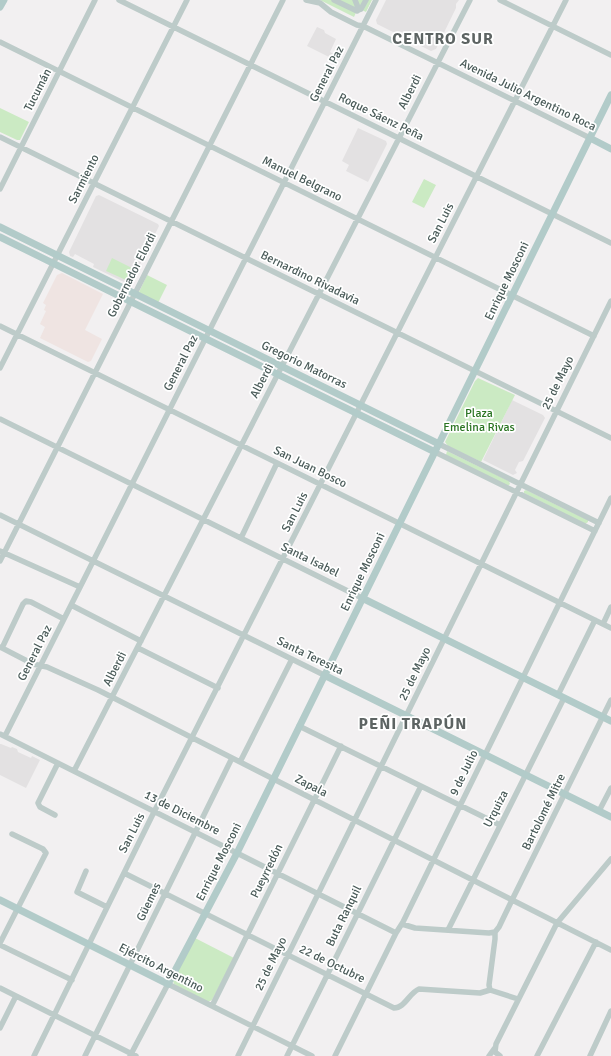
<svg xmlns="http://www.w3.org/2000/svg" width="611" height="1056" font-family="Signika,sans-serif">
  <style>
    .commercial { fill: #efe4e2 }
    .education { fill: #e3e1e2 }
    .green { fill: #cbeac3 }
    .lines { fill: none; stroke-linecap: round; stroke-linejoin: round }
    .minor { stroke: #bdcbc9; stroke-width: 5.5 }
    .major { stroke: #b2cbc9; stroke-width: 7 }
    .labels { text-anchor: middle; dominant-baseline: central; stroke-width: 3.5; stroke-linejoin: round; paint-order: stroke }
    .street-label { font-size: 12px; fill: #4a5b59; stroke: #fff }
    .park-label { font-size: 12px; fill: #2a7422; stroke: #fff }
    .district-label { font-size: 16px; font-weight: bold; letter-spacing: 1px; fill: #5d6463; stroke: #fff }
  </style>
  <rect width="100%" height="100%" fill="#f2f0f1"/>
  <path class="commercial" d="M62,273L103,294L85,330L102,339L91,361L88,362L40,338L45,327L40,324L46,311L44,310L46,305L43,303L57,275Z"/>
  <path class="education" d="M386,0H459L456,4V8L436,49L431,51L377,24L376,20Z
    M317,27L324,30L325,33L336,39L330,52L339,57L337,61L307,46Z
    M358,128L386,141L387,144L368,182L346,171L349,165L342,161Z
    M99,195L158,224L159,226L131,283L128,284L93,267L94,264L75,254L73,257L70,256L69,252L96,196Z
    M512,400L543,415L545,418L523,461L519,462L515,470L517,473L513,475L483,460Z
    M0,744H1L11,748L12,747L17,749L18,752L31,758L32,756L40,760L26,788L0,775Z"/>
  <path class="green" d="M320,0H372L366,12L360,9L357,10L354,17Z
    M0,108L29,122L20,140H17L0,132Z
    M424,179L436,185L424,208L412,202Z
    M112,258L132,268L126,280L106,271Z
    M147,275L167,285L158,303L140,293L139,292Z
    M478,378L515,395L481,462L448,446L445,442L475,381Z
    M447,451L509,481L510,484L508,486L446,455Z
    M526,490L588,520V522L585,524L524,493V491Z
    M195,938L234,958L212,1000L208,1002L174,984L173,981Z"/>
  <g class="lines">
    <path class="minor" d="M119,0L611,243
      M306,0L320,3L331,12L357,25L363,26L590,138
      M334,0L357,11
      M355,0L359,10
      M500,0L611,55
      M361,9L366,0
      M0,42L594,336
      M0,137L611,438
      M0,189L95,0
      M0,326L611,628
      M0,368L187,0
      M0,419L362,598
      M439,444L599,523
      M435,452L595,531
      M0,515L324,675
      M241,538L277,463
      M0,551L80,587
      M0,561L283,0
      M71,605L141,641
      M603,624L611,607
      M0,647L33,664L47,667L98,690L611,950
      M2,648L23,604L26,601L31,602L64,619
      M138,648L218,688
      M558,695L595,620
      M299,726L500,825
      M0,734L396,933
      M5,736L376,0
      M240,762L292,659
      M74,771L470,0
      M599,811L611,788
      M55,815L40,807L38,803L58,763
      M86,871L77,892L107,907
      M124,873L394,1008C405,1008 409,993 419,989L480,993L490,990
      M402,924L415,928L489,933L495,932
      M448,930L564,698
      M495,932L499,927L512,900L611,700
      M495,932V939L489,985L490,990L518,999
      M0,943L46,853L43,849L12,834
      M0,945L72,980
      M0,988L136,1056
      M212,1006L341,746
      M0,1028L16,996
      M34,1056L151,818L566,0
      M85,1056L232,758
      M130,1056L168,984L312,1056
      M238,1056L611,301
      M287,1056L421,786
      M335,1056L396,933L403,922L611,498
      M489,1056L494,1049
      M500,1056L495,1052L496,1044L557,923L611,859
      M537,1056L596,942
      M590,1056L611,1011"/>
    <path class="major" d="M0,7L4,0
      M590,138L611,149
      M0,227L439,444
      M0,237L435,452
      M362,598L611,721
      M324,675L611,817
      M0,900L168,984L237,853L611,95"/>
  </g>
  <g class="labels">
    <g class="street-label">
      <text transform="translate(327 74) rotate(-63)">General Paz</text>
      <text transform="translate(38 90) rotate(-63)">Tucumán</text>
      <text transform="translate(410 92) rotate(-63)">Alberdi</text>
      <text transform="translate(528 95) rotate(26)">Avenida Julio Argentino Roca</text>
      <text transform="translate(381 117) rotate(26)">Roque Sáenz Peña</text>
      <text transform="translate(84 179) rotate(-63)">Sarmiento</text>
      <text transform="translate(302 179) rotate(26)">Manuel Belgrano</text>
      <text transform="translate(441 223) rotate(-63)">San Luis</text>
      <text transform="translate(132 275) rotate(-63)">Gobernador Elordi</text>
      <text transform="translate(310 278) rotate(26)">Bernardino Rivadavia</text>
      <text transform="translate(507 281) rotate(-64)">Enrique Mosconi</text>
      <text transform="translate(181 363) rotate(-63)">General Paz</text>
      <text transform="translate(304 365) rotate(26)">Gregorio Matorras</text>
      <text transform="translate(262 381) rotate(-63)">Alberdi</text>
      <text transform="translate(558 383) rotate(-64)">25 de Mayo</text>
      <text transform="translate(310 467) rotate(26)">San Juan Bosco</text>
      <text transform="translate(295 512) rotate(-63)">San Luis</text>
      <text transform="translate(310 560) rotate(26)">Santa Isabel</text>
      <text transform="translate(363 572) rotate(-64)">Enrique Mosconi</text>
      <text transform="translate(35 653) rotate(-63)">General Paz</text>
      <text transform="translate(310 656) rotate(26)">Santa Teresita</text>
      <text transform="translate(115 669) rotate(-63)">Alberdi</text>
      <text transform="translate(415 674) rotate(-64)">25 de Mayo</text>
      <text transform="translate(464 773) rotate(-64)">9 de Julio</text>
      <text transform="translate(311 786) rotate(27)">Zapala</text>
      <text transform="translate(496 809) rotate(-63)">Urquiza</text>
      <text transform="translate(544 812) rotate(-64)">Bartolomé Mitre</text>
      <text transform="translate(182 813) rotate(27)">13 de Diciembre</text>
      <text transform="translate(132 833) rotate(-63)">San Luis</text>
      <text transform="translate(219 862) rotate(-63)">Enrique Mosconi</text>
      <text transform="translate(267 871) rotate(-64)">Pueyrredón</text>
      <text transform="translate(149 902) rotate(-64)">Güemes</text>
      <text transform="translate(344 916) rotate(-64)">Buta Ranquil</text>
      <text transform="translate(271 964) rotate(-64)">25 de Mayo</text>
      <text transform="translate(332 964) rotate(26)">22 de Octubre</text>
      <text transform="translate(161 968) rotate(27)">Ejército Argentino</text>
    </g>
    <g class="park-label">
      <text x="479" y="413">Plaza<tspan x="479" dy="14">Emelina Rivas</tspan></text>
    </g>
    <g class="district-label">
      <text x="443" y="39">CENTRO SUR</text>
      <text x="413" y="724">PEÑI TRAPÚN</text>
    </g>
  </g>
</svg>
